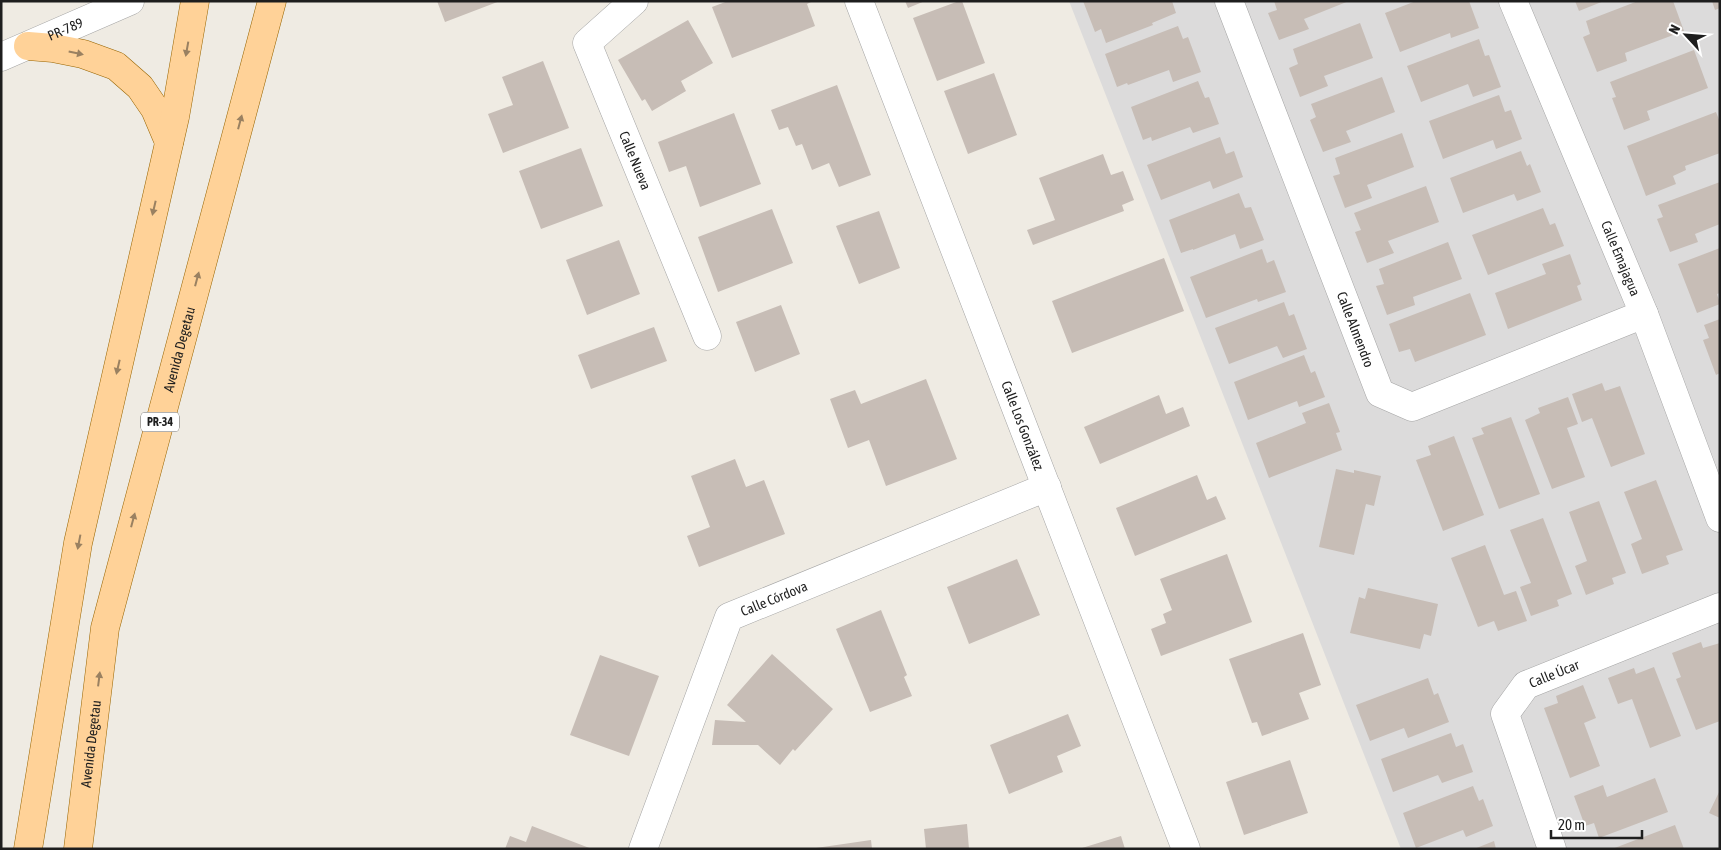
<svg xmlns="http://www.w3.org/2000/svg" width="1721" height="850" font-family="'Asap Condensed',sans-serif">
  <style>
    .residential { fill: #dcdbdb }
    .building { fill: #c7bdb6 }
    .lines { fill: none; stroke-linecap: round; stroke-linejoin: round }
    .minor-casing { stroke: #a5a5a5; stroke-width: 29 }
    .major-casing { stroke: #976400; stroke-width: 29 }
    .minor { stroke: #fff; stroke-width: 28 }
    .major { stroke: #ffd298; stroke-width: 28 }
    .oneway { fill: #9a8161 }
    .labels { text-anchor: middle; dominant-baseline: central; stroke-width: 5; stroke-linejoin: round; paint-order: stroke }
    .shield { fill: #fff; stroke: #626262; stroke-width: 1 }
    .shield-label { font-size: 12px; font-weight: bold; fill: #1e1e1e }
    .street-label { font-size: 14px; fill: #1e1e1e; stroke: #fff }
  </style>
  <rect width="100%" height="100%" fill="#efebe3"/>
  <path class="residential" d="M1069,1H1720V849H1401Z"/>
  <path class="building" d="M437,1H500L445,22Z
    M728,1H813L807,4L815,26L732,58L712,7Z
    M905,1H925L908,8Z
    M959,1H962L985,63L937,81L913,18Z
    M1083,1H1172L1176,13L1152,23L1153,25L1106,43L1101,29L1095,32Z
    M1274,1H1349L1304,19L1309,29L1279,40L1268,13L1277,10Z
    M1416,1H1469L1479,28L1451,38L1450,33L1400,52L1385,13Z
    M1575,1H1604L1579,11Z
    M1638,1H1673L1684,31L1625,53L1627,61L1597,72L1583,37L1590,34L1586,21Z
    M1712,1H1720V8L1715,10Z
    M688,20L713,63L681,81L686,91L652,111L645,99L642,101L618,60Z
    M1360,23L1373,58L1324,76L1328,86L1300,97L1289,68L1298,64L1293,49Z
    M1178,26L1183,39L1188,37L1201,72L1173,82L1169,70L1128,85L1127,83L1117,87L1105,54Z
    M1479,39L1485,56L1489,55L1501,87L1473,97L1468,84L1421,102L1407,66Z
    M1694,50L1708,88L1647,111L1650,120L1624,130L1612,98L1616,97L1610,82Z
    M543,61L569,128L503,153L488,114L513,105L502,77Z
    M994,73L1017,135L968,154L944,91Z
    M1382,77L1395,112L1346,131L1351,142L1323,152L1310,120L1316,117L1311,104Z
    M1198,81L1205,98L1209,97L1219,124L1193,133L1190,127L1152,141L1151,137L1143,140L1131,107Z
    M837,85L871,175L839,187L829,163L812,170L802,144L796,146L788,127L779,130L771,110Z
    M1499,95L1505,112L1511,110L1522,139L1496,149L1493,140L1443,159L1429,121Z
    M1716,112L1720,122V153L1685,166L1686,170L1673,176L1676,184L1646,196L1627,146Z
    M734,113L761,184L700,207L686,166L669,172L658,142Z
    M1402,133L1414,167L1367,185L1372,198L1345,208L1333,176L1340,174L1335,158Z
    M1220,137L1226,154L1234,151L1243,177L1213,189L1210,181L1161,200L1147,165Z
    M581,148L603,206L541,229L519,171Z
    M1521,151L1527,166L1530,164L1541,192L1517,201L1514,194L1463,213L1450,178Z
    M1103,154L1111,175L1123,171L1134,200L1122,205L1124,211L1033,245L1027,230L1055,220L1039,178Z
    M1720,182V224L1695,234L1698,242L1670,252L1657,219L1663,217L1658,205Z
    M1426,186L1439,222L1388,241L1394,253L1367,263L1355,232L1361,230L1354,213Z
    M1239,193L1245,208L1251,207L1264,240L1240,249L1235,234L1193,250V249L1181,253L1169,220Z
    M1543,208L1550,225L1555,223L1564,246L1488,275L1472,235Z
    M772,209L793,263L718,292L698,237Z
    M879,211L900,268L859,284L836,226Z
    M619,240L640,294L587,315L566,260Z
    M1448,242L1462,279L1413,297L1415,305L1387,315L1376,286L1384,284L1379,269Z
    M1720,248V293L1717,294L1720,304L1697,313L1678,264Z
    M1262,249L1267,263L1274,260L1286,292L1258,302L1257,299L1206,318L1190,277Z
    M1570,254L1581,284L1577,286L1582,300L1508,329L1495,293L1546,274L1542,264Z
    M1164,258L1184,311L1072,353L1052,301Z
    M1470,293L1486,335L1415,362L1410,349L1399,352L1389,324Z
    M1284,302L1289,316L1294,314L1307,349L1283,358L1277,346L1229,364L1215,328Z
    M781,305L800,354L755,372L736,322Z
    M1720,319V373L1716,375L1703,340L1709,338L1704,325Z
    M654,327L667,361L591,389L578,355Z
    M1304,355L1311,373L1315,371L1325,397L1299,407L1297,401L1248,420L1234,382Z
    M926,379L957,459L886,486L869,440L848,448L830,399L855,390L861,404Z
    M1602,383L1605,391L1620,386L1645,454L1611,467L1592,418L1582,422L1572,394Z
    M1159,395L1166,414L1183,407L1190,426L1100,464L1084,427Z
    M1568,397L1578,424L1567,428L1585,477L1552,489L1525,420L1540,413L1538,408Z
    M1329,403L1340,432L1336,433L1342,450L1269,478L1256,443L1306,423L1302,413Z
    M1511,417L1540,494L1499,509L1472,438L1484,434L1481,428Z
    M1454,436L1484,515L1443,531L1416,460L1431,455L1428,446Z
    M735,459L746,487L764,480L785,534L699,567L687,536L710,527L691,476Z
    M1336,469L1354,473V470L1381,476L1374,506L1366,504L1354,555L1319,547Z
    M1197,475L1207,500L1216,496L1226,519L1135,556L1116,508Z
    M1656,480L1683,550L1666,556L1669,564L1642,574L1631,544L1642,539L1624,492Z
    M1599,501L1626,573L1612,578L1614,584L1586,595L1575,566L1587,561L1569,512Z
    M1543,518L1572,594L1557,600L1559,606L1531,616L1520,587L1531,583L1510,530Z
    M1485,545L1504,595L1516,591L1527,621L1498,631L1494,621L1478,627L1451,558Z
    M1227,554L1252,622L1161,656L1151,629L1166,623L1163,614L1172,610L1160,579Z
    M1017,559L1040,615L969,644L947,587Z
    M1368,588L1438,604L1431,636L1424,634L1420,649L1350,633L1359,597L1365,599Z
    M881,610L907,675L904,677L912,696L870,712L836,629Z
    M1303,633L1321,685L1299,693L1309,719L1262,736L1257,722L1252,723L1229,659Z
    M1701,642L1703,648L1720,643V721L1696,730L1676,679L1681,677L1672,653Z
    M772,654L833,709L795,751L793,749L780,765L758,745H712L715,720L746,722L727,705Z
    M600,655L659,676L629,756L570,735Z
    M1654,667L1681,736L1650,748L1632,699L1618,704L1608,678L1634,668L1636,674Z
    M1428,678L1434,695L1438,693L1449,722L1408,738L1404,728L1370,741L1356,705Z
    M1583,685L1596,718L1584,723L1600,766L1570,778L1544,708L1558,703L1556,696Z
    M1068,714L1081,746L1057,756L1063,772L1009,794L990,745Z
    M1451,733L1456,747L1463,744L1473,772L1442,783L1438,775L1393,792L1381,759Z
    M1290,760L1308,813L1244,835L1226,782Z
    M1655,778L1668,812L1599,838L1594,823L1585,826L1574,796L1603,785L1607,797Z
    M1473,786L1479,801L1483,799L1493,826L1466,837L1463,830L1416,848L1403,813Z
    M1720,790V818L1709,813Z
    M967,824L969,849H926L924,829Z
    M1675,825L1684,849H1612Z
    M532,826L592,849H505L510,836L526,842Z
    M1121,836L1125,849H1082V848Z
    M871,840L872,849H816V848Z
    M1494,841L1496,849H1474Z"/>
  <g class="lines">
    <defs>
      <g id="minor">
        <path id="s1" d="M634,1L587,43L707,336"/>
        <path id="s2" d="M859,1L1186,849"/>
        <path id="s3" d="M1229,1L1380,393L1412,407L1644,314"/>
        <path id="s4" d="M1513,1L1644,314L1720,518"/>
        <path id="s5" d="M1,57L130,1"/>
        <path id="s6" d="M643,849L729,617L1047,487"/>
        <path id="s7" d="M1552,849L1505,714L1526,685L1720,607"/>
      </g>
      <g id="major">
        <path d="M28,46L53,48L83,54L116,66L140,87L155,109L169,142"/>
        <path d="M28,849L78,543L175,117L195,1"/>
        <path id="s8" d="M78,849L105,628L272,1"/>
      </g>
    </defs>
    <use href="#minor" class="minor-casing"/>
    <use href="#major" class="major-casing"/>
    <use href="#minor" class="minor"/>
    <use href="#major" class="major"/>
  </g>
  <defs><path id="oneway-solid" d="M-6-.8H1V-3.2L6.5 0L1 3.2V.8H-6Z" transform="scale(1.25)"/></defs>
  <g class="oneway">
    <use href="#oneway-solid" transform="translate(187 49) rotate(100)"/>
    <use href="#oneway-solid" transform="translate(76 53) rotate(12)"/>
    <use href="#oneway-solid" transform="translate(240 122) rotate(-75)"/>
    <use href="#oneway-solid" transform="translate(154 208) rotate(103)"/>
    <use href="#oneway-solid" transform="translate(197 279) rotate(-75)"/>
    <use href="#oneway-solid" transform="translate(118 367) rotate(103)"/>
    <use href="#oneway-solid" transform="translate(133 520) rotate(-75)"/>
    <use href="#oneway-solid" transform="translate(79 542) rotate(101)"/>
    <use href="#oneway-solid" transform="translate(99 679) rotate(-83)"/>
  </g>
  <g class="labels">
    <rect class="shield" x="141" y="412.5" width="38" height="19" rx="4"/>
    <g class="shield-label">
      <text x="160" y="422">PR-34</text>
    </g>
    <g class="street-label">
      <text stroke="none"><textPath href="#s5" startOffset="70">PR-789</textPath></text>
      <text stroke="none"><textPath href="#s1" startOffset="190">Calle Nueva</textPath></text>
      <text stroke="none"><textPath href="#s4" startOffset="279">Calle Emajagua</textPath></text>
      <text stroke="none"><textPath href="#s3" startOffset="352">Calle Almendro</textPath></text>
      <text stroke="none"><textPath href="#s8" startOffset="511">Avenida Degetau</textPath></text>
      <text stroke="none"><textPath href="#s2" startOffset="455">Calle Los González</textPath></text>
      <text stroke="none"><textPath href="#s6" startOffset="296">Calle Córdova</textPath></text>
      <text stroke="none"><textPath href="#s7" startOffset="209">Calle Úcar</textPath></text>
      <text stroke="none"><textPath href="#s8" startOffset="106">Avenida Degetau</textPath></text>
    </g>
  </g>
  <rect width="1721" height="850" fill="none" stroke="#1e1e1e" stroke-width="5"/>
  <g transform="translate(1686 35) rotate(296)" stroke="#ffffff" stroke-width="4" paint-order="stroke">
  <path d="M0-4L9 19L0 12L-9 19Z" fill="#1e1e1e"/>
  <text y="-8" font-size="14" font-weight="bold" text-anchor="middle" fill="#1e1e1e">N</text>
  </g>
  <path d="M1551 830v8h91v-8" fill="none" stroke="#1e1e1e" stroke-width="2.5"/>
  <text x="1558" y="830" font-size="15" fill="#1e1e1e" stroke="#ffffff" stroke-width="4" paint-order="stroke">20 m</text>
</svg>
